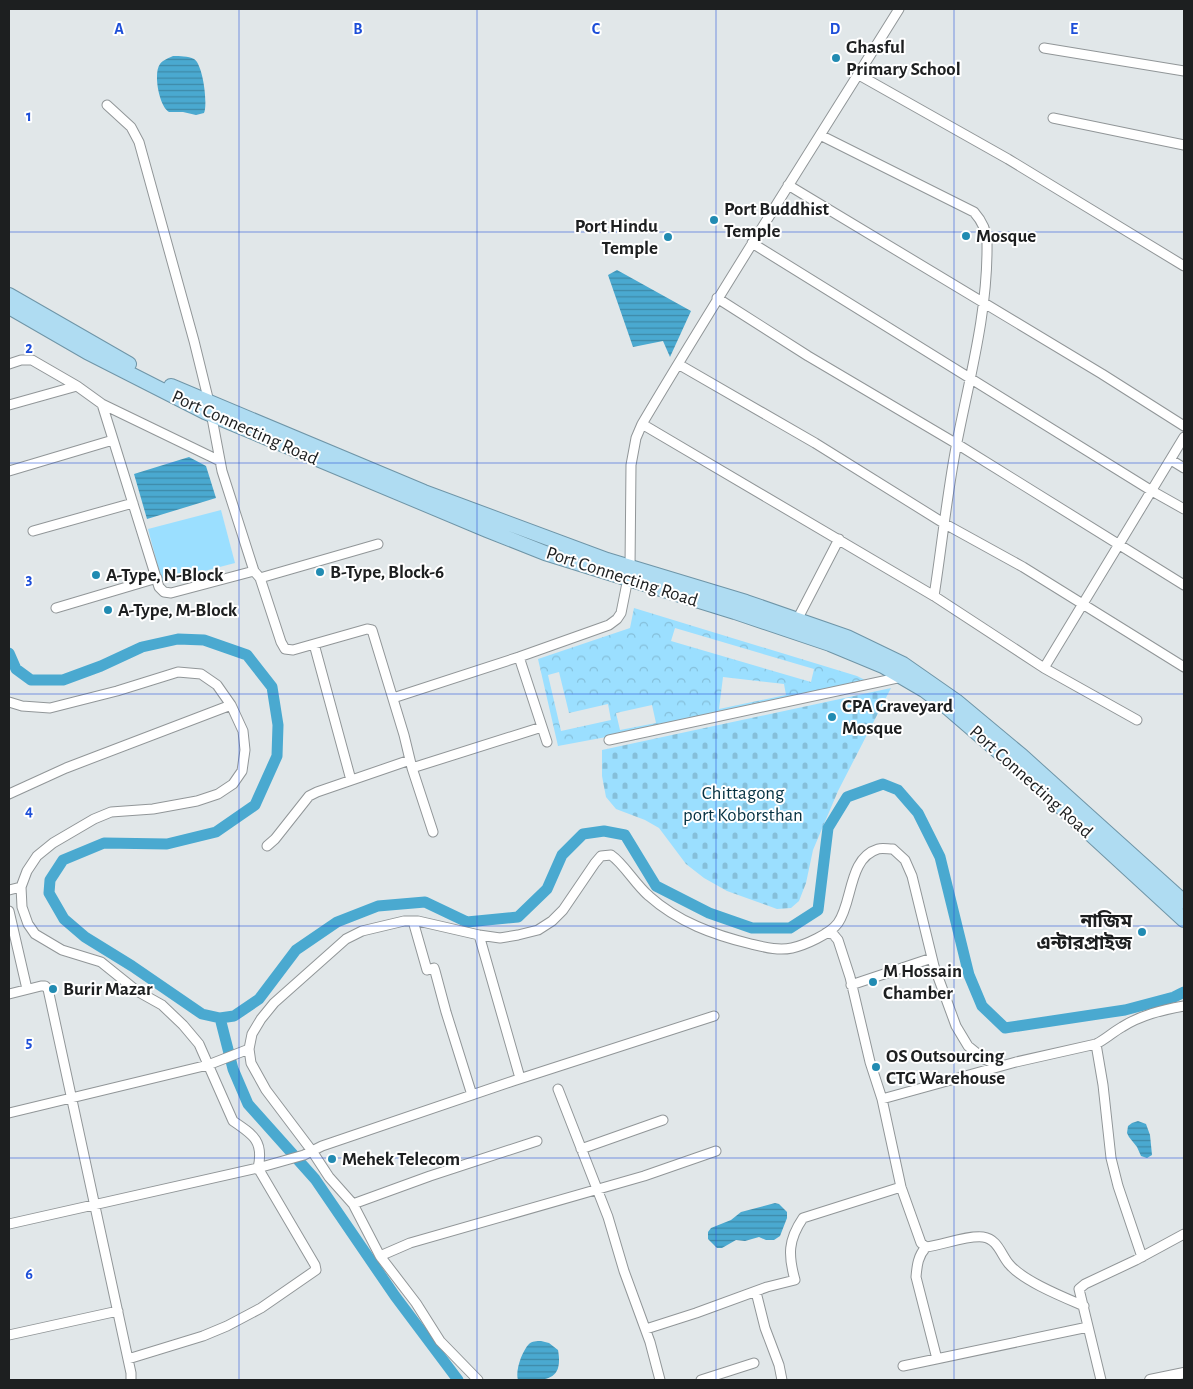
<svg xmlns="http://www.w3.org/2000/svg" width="1193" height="1389" font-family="'Alegreya Sans','Noto Sans Bengali',sans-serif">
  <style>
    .grass { fill: #9bdfff }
    .cemetery { fill: url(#cemetery-stones) }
    .park { fill: url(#park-crowns); fill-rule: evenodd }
    .water { fill: url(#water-rules) }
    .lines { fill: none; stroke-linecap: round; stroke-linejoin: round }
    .canal { stroke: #4aa9d0; stroke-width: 11 }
    .minor-casing { stroke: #919698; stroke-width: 11 }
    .tertiary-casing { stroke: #919698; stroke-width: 12 }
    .trunk-casing { stroke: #6f95a7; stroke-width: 16 }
    .minor { stroke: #fff; stroke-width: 9 }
    .tertiary { stroke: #fff; stroke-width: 10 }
    .trunk { stroke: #afdcf2; stroke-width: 14 }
    .grid { fill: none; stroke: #1d4ed8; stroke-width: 1; stroke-opacity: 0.55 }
    .poi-dot { fill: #218bb2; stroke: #fff; stroke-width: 2 }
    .labels { text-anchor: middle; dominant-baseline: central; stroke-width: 4; stroke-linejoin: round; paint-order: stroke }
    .poi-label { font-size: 19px; font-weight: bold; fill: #1d1f20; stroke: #fff; text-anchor: start }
    .street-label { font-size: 19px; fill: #1d1f20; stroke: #fff }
    .park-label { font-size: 19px; fill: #043142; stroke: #fff }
    .grid-label { font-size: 16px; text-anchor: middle; font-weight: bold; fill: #1d4ed8; stroke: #fff; stroke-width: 4; stroke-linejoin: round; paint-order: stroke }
  </style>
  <defs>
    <pattern id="cemetery-stones" width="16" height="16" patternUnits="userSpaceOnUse" patternTransform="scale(1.25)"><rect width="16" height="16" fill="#9bdfff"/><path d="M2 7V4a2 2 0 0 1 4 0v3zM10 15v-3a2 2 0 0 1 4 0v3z" fill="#85bfda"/></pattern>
    <pattern id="park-crowns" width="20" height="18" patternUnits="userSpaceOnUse" patternTransform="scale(1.25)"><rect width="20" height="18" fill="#9bdfff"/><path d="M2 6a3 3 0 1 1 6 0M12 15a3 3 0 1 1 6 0" fill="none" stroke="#85bfda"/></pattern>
    <pattern id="water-rules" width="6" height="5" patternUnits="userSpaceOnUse" patternTransform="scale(1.25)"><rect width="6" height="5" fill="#4aa9d0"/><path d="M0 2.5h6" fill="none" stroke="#3d89a8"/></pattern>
  </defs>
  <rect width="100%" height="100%" fill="#e1e7e9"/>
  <path class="grass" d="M221,510L235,563L162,582L148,529Z"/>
  <path class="cemetery" d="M891,688L838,791L813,850L806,883L799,901L791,908L777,909L727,891L704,878L686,864L659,828L645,820L616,809L606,797L602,776V750Z"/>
  <path class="park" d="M634,608L857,676L865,680L617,735L558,746L538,659L630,628ZM675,628L814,669L811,682L671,641ZM559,672L569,713L608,704L611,720L561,731L548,675ZM723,677L784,684L786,695L719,709ZM652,705L656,723L620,730L616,713Z"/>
  <path class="water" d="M173,56C180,56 188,56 194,59C203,64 208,104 204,113L196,115L183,112H169C159,106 153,73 160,64C163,60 169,58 173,56Z
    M617,270L691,311L670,357L663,341L633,347L608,275Z
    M189,457L206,466L216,498L147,519L134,474Z
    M1138,1121L1146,1124L1150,1135L1152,1155L1147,1158L1141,1156L1137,1147L1129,1137L1127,1133L1128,1126L1132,1123Z
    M775,1203L779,1204L787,1212V1218L780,1236L774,1240H766L759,1237L745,1241L736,1240L722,1248H717L708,1239V1232L711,1228L731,1220L741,1212Z
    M541,1341L549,1343L558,1350C564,1383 543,1380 518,1380C515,1371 522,1351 529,1344C532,1341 537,1341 541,1341Z"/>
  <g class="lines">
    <path class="canal" d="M9,653L16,669L31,680H63L101,666L142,647L178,639L204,640L247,655L272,687L278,725L277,756L255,805L216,832L167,844L104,843L63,860L50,880L49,893L64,919L85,937L132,966L202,1014L220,1018L234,1016L259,999L296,950L337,922L378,906L425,902L467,922L518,917L547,889L562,855L583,834L604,831L625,835L656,886L709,913L752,928H790L818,910L828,828L847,797L883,784L898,790L918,813L940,857L969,975L982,1006L1005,1028L1125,1010L1174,997L1184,992
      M220,1018L233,1069L248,1104L315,1179L395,1296L458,1380"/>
    <defs>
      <path id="minor" d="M1044,48L1184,71
        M859,75L1008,159L1184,266
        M107,105L131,127L139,142L194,341L209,402L222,471L254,571L260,578L281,642L285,649L293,650L367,629L372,630L404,735L412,768L433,832
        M1053,118L1184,145
        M820,135L974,212C982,221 987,231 987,243C988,311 970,376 957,442C947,493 942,545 934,596
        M788,185L1102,374L1184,426
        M752,243L1152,491L1184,509
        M717,298L808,356L957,444L1184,585
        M9,364L21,360H32L77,386L102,404L220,461
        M678,364L815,443L945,524L1023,567L1184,667
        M102,404L159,587L164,592L171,593L254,571
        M9,405L77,386
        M642,424L934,596L1044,668L1137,720
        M1171,460L1184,468
        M9,471L113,440
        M33,531L133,503
        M260,578L378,544
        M56,608L157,578
        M797,620L839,539
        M314,644L351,780
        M519,657L547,742
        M1044,668L1184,437
        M393,698L519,657L609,625L617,619L621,613L630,568L631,465L636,438L642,424C725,284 813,147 899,9
        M9,702L22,706L50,708L117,691L178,672L201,674L217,685L231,705L243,731L245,750L242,771L233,784L218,794L197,801L153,809L111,812L94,819L53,843L37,856L27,871L21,887L22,907L28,924L35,934L62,950L101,962L137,991L162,1005L183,1025L199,1044L233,1121C254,1135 264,1142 258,1168
        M609,740L902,677
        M412,768L542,727
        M9,794L66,768L231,705
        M267,846L275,839L309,796L317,792L410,760
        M9,890L21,887
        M9,911L27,989
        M413,921L427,970L434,968L435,971L446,1012L472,1095
        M826,933L833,934L838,940L850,977L870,1062L882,1099L901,1187L921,1243L926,1247
        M479,935L520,1078
        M851,985L932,958
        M9,994L41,986H45L48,989L131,1373V1380
        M1096,1044L1103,1085L1111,1158L1118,1186L1142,1257
        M558,1089L608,1217L624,1271L650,1342L660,1380
        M882,1099L1016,1062L1096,1044C1106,1039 1113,1032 1122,1027C1141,1015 1162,1010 1184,1006
        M9,1113L208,1065L249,1049
        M581,1149L663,1120
        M258,1168L304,1155L322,1146L513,1081L714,1016
        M353,1204L430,1176L537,1141
        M9,1224L258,1168L315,1265L316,1270L261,1308L227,1326L203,1336L128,1359
        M380,1256L410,1243L644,1176L716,1151
        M756,1292L765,1328L779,1365L782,1380
        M646,1329L696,1313L767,1287L795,1280C788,1255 788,1240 803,1218L901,1187
        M9,1335L118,1311
        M937,1359L916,1277C917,1265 918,1256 926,1247C943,1245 967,1235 983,1237C998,1239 1001,1255 1009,1264C1023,1281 1063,1297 1084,1306
        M903,1366L1088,1327
        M478,1380L440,1341L416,1303L380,1256L353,1204L329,1177L312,1151L266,1090L251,1063L249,1049L252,1034L261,1019L274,1003L346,939L362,931L404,921H418L479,935L500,938L518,935L538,930L552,921L563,910L595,863L601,856L611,855C624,864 635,884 649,896C678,922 714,935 751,944C764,947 778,951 792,948C805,945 830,934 838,923C853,902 848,858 878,849C882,848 888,849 893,849L905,860L912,876L934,966L956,1026L968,1046L984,1059L1000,1066
        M701,1380L754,1363
        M1101,1380L1079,1289L1085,1284L1136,1260L1184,1234"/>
      <path id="tertiary" d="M1150,1380L1184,1373"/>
      <path id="trunk" d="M9,295L129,364
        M9,307L87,352L205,412L487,530L545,553L735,612L830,644L883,666L924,690L949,709L1035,783L1184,920
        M171,386L424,492L607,560L746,602L847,637L903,664L956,701L1022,756L1184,902"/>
    </defs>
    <use href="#minor" class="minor-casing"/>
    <use href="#tertiary" class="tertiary-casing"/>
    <use href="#trunk" class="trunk-casing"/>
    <use href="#minor" class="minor"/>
    <use href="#tertiary" class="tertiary"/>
    <use href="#trunk" class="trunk"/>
  </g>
  <path class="grid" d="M239,9V1380M477,9V1380M716,9V1380M954,9V1380M9,232H1184M9,463H1184M9,694H1184M9,926H1184M9,1158H1184"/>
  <g class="poi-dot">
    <circle cx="836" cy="58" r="5"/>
    <circle cx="714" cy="220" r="5"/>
    <circle cx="966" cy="236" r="5"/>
    <circle cx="668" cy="237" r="5"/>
    <circle cx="320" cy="572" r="5"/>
    <circle cx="96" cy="575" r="5"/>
    <circle cx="108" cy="610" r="5"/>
    <circle cx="832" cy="717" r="5"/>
    <circle cx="1142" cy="932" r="5"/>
    <circle cx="873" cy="982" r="5"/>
    <circle cx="53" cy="989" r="5"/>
    <circle cx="876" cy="1067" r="5"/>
    <circle cx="332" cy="1159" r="5"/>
  </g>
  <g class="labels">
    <g class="poi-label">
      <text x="846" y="47">Ghasful<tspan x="846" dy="22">Primary School</tspan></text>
      <text x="724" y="209">Port Buddhist<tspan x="724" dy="22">Temple</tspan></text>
      <text x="658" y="226" text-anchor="end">Port Hindu<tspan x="658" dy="22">Temple</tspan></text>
      <text x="976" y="236">Mosque</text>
      <text x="330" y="572">B-Type, Block-6</text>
      <text x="106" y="575">A-Type, N-Block</text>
      <text x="118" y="610">A-Type, M-Block</text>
      <text x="842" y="706">CPA Graveyard<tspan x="842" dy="22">Mosque</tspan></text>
      <text x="1132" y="921" text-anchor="end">নাজিম<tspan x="1132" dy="22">এন্টারপ্রাইজ</tspan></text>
      <text x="883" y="971">M Hossain<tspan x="883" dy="22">Chamber</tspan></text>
      <text x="63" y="989">Burir Mazar</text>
      <text x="886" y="1056">OS Outsourcing<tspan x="886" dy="22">CTG Warehouse</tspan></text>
      <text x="342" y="1159">Mehek Telecom</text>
    </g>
    <g class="street-label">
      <text transform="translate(245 428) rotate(24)">Port Connecting Road</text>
      <text transform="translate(622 577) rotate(18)">Port Connecting Road</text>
      <text transform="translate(1031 782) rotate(42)">Port Connecting Road</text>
    </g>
    <g class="park-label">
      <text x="743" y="793">Chittagong<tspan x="743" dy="22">port Koborsthan</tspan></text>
    </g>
  </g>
  <g class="grid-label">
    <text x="119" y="34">A</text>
    <text x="358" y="34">B</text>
    <text x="596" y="34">C</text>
    <text x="835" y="34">D</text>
    <text x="1074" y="34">E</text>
    <text x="29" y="121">1</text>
    <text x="29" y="353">2</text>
    <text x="29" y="584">3</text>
    <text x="29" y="816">4</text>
    <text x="29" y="1047">5</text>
    <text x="29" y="1279">6</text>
  </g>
  <rect width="1193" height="1389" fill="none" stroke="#1d1f20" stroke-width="20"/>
</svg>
